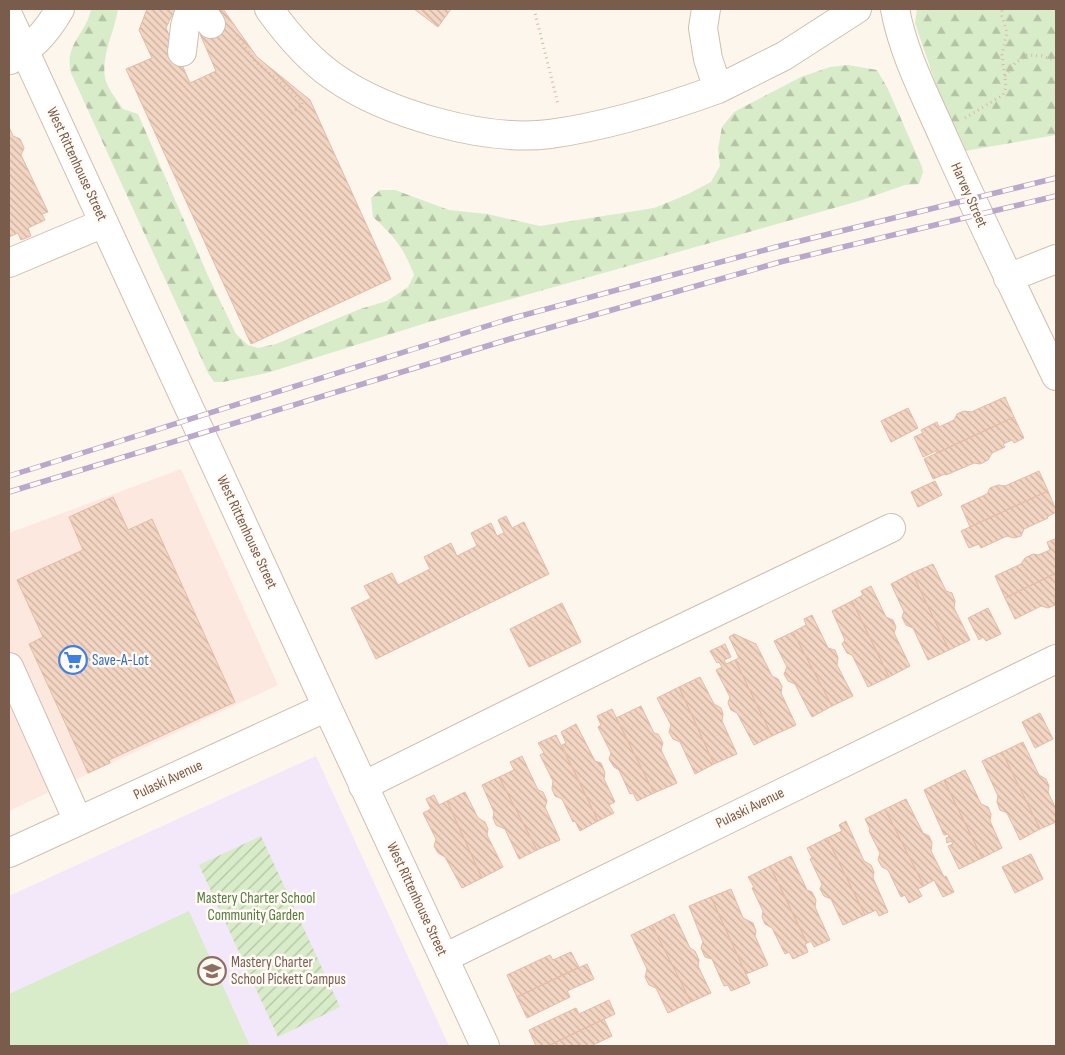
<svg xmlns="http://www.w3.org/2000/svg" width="1065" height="1055" font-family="'Sofia Sans Condensed',sans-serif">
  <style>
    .commercial { fill: #fde8e0 }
    .education { fill: #f3e8fa }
    .forest { fill: url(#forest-firs) }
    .garden { fill: url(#garden-furrows) }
    .pitch { fill: #d8ecc9 }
    .building { fill: url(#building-back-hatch); stroke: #e6bba3 }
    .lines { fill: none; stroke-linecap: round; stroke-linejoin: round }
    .minor-casing { stroke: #d1beb0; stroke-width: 30 }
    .path { stroke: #d9b8a5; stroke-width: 3; stroke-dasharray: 1 4; stroke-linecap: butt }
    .minor { stroke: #fff; stroke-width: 28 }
    .rail-casing { stroke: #b9a8c9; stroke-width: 5.5 }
    .rail { stroke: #fffaf3; stroke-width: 4; stroke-dasharray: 11; stroke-linecap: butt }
    .labels { text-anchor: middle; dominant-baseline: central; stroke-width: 5; stroke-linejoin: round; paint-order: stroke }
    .street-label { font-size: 15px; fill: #7a5c4d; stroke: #fffaf3 }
    .shop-label { font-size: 15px; fill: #366cbe; stroke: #fffaf3; text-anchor: start }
    .park-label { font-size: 15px; fill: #537a41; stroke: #fffaf3 }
    .education-label { font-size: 15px; fill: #785e54; stroke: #fffaf3; text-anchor: start }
  </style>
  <defs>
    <pattern id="forest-firs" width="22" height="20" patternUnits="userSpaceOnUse" patternTransform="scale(1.25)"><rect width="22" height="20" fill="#d8ecc9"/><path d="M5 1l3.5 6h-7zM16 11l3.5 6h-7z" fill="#b4c2a5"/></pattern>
    <pattern id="garden-furrows" width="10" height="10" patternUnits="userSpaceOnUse" patternTransform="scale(1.25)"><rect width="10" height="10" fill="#d8ecc9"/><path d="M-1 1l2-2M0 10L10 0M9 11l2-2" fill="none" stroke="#b4c2a5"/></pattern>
    <pattern id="building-back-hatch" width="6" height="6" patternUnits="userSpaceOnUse" patternTransform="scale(1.25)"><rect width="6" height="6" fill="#f3d5c3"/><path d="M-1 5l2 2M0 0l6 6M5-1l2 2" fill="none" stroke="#cab0a1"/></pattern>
  </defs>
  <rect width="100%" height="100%" fill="#fdf6ec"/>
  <path class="commercial" d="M181,469L278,685L9,811V533Z"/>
  <path class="education" d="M316,756L449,1046H9V896Z"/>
  <path class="forest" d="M91,9H118C115,31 101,55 105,78C107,88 117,100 123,109L138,114L208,276L236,334L248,345L258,348L276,344L360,309L387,301L408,287L414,275C404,248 394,236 373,217L371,198L380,190H395L449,210L487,214L540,226L654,208L686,195L711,182L720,166L718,149L722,127L734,112L801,77L830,67L848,65L877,70L888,89L922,167L923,172L919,184L905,185L859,201L426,323L267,373L223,382H214L208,373L71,73C64,43 86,35 91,9Z
    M917,9H1056V135L959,152L915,23Z"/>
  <path class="garden" d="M261,836L340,1007L278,1037L199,865Z"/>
  <path class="pitch" d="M189,911L250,1046H9V994Z"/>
  <path class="building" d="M147,9H179L178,13L172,15L166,28L190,83L216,71L200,34L219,18L217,9H223L257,57L310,100L391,279L251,344L126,69L152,58L139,30Z
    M414,9H451L438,27Z
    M9,127L13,136L20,139L24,148L21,155L48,212L42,214L45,220L28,228L31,236L21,240L18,233L9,237Z
    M1005,397L1014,417L937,453L936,451L923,457L914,437L923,433L921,430L937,422L939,427L954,420L957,414L964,411L971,412Z
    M908,408L918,428L891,442L881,421Z
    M1014,417L1024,438L1014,443L1012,440L1003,444L1005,447L992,453L988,460L980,464L974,463L946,475L945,474L933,479L924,459Z
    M1039,471L1048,491L970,527L961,506L987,494L990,488L998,485L1005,486Z
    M935,481L942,495L918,507L911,492Z
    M1048,491L1056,510V512L1047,517L1048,518L1024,529L1021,536L1014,538L1007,536L981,548L979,544L969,548L961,531Z
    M113,497L128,530L152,519L235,702L109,760L110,763L88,773L29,644L43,637L17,580L83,550L69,517Z
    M506,516L512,528L524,522L549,574L376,659L351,608L371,598L364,586L392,573L398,585L430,569L424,557L451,543L457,556L477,546L471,533L491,523L497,536L504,533L498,520Z
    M1055,539L1056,573L1005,598L995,576L1021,564L1025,558L1033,554L1038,555L1050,550L1047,542Z
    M933,564L946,591L952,593L955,601L954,608L970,640L949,650L912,573Z
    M912,573L949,650L928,660L913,628L906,625L902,617L904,612L891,584Z
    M1056,573L1055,605L1048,608L1041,606L1015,619L1005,598Z
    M871,586L886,617L893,620L896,627L894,633L910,666L889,677L852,601L863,595L861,591Z
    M852,601L889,677L868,687L852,655L847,653L842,644L845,640L832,611Z
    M562,603L581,642L529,667L510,629Z
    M988,608L1001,634L986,641L983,637L979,640L968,618Z
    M812,615L828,648L835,650L838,658L837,665L853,696L832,706L793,632L806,625L804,619Z
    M793,632L832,706L812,717L795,684L788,681L784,674L787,667L774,641Z
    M734,634L756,644L772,676L778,679L782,686L781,693L796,725L772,736L735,660L739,658L729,637Z
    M725,644L731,657L724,660L726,664L735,660L772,736L754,745L737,713L731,710L728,703L730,697L716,670L722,667L719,662L717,663L710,651Z
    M700,677L714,704L721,708L723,714L722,721L737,754L714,764L679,687Z
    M679,687L714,764L695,774L680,742L673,739L669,732L671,725L657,698Z
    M641,706L654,733L658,734L663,743L661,750L677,783L654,793L616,718Z
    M612,709L654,793L637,801L633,793L630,794L619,770L614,767L609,759L611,753L598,727L601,725L597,716Z
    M1040,713L1053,739L1035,748L1022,722Z
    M576,724L595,761L601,763L605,773L604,779L615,802L609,805L614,813L598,821L562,745L566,743L561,732Z
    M556,735L598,821L580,831L575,821L573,822L562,799L555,796L552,789L553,781L540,755L544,753L538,743Z
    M1023,742L1039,775L1046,779L1049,786L1048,792L1056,809V822L1040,829L1002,752Z
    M1002,752L1040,829L1020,840L1007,813L1000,810L997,802L998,796L982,761Z
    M522,756L538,790L543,792L547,801L545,807L560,840L537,850L499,777L514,770L510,762Z
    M965,770L981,804L988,807L991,814L990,821L1002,848L982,858L944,780Z
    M499,777L537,850L519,859L505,829L496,825L493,818L494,812L482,785Z
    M944,780L982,858L959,869L948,846L953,844L951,841L947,843L946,838L949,837L948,834L944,835L924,790Z
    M465,792L478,818L485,822L488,829L487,835L503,867L482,878L447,801Z
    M434,795L439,805L447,801L482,878L462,888L445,857L438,853L434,846L436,839L423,813L431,809L426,799Z
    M906,799L923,833L929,836L932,843L931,851L944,877L946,876L954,892L943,897L934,880L924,886L885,809Z
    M885,809L924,886L918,889L922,896L909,903L905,895L901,897L888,870L882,867L878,860L880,853L869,831L870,829L865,819Z
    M846,821L864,861L871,865L874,872L873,878L888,912L879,916L876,910L865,915L827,838L842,831L839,825Z
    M827,838L865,915L843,925L831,899L824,896L820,889L822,884L810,859L812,858L807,848Z
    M1031,854L1043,879L1015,893L1002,867Z
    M791,856L807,890L812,892L816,900L815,907L830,940L814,947L811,941L807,943L770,866Z
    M770,866L807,943L805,944L808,952L793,959L789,952L785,954L772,928L765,924L762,917L763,911L752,888L754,887L748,877Z
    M731,889L743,918L753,923L756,931L755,936L768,965L746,974L711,897Z
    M711,897L750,983L731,991L728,985L724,986L712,959L705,957L701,948L703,942L689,906Z
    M674,914L690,948L695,951L699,960L698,966L711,993L691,1002L652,925Z
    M652,925L691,1002L668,1013L656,988L649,985L645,977L647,969L631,935Z
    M571,952L579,967L517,997L507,975L550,955L553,960Z
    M587,964L594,979L567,991L570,997L527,1018L517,997Z
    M609,1000L615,1014L548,1046H536L529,1030L576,1008L579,1014Z
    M604,1019L612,1036L593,1045L594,1046H548Z"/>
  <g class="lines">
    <defs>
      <path id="minor" d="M201,9L211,24
        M269,9C287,34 308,59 334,77C387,114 485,142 550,134C608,126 663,109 718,89L708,59L703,28L706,9
        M895,9C903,53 925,95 943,136C979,217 1018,297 1056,376
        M9,17L327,707L485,1046
        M182,52L185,26L190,9
        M10,60C32,49 48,30 60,9
        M718,89L784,56L857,9
        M9,263L104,223
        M1008,278L1056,259
        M9,667L78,821
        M363,786L637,650L891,528
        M9,853L327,707
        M444,958L1056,659"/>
    </defs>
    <use href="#minor" class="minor-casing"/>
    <path class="path" d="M534,9L558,104
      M237,35L254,60L302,101V105L282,120
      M1005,76L1015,63L1027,55L1042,56L1056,61
      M965,118L1003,95L1006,87L1002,55L1007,32L1002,16V9"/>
    <use href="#minor" class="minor"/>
    <defs>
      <path id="rail" d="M9,476L506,320L776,247L1056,178
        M9,492L510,339L780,262L1056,196"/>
    </defs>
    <use href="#rail" class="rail-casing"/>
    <use href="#rail" class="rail"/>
  </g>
  <defs>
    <symbol id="supermarket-ring" viewBox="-11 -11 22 22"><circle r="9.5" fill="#fffaf3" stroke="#3f7fe0" stroke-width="1.5"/><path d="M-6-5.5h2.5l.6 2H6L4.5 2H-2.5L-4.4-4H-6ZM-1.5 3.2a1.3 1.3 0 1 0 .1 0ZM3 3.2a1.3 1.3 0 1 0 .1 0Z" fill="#3f7fe0"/></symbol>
    <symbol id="school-ring" viewBox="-11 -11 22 22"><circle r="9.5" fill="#fffaf3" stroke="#8d6e63" stroke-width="1.5"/><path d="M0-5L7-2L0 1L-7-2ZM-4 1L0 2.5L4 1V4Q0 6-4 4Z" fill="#8d6e63"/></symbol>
  </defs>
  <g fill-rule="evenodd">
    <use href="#supermarket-ring" x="57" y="644" width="32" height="32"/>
    <use href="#school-ring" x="196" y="955" width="32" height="32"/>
  </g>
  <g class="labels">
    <g class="street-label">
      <text transform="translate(77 164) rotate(65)">West Rittenhouse Street</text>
      <text transform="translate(969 195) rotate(66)">Harvey Street</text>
      <text transform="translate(247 532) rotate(65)">West Rittenhouse Street</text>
      <text transform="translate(168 780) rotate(-25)">Pulaski Avenue</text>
      <text transform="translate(750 808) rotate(-26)">Pulaski Avenue</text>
      <text transform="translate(417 899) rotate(65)">West Rittenhouse Street</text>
    </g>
    <g class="shop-label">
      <text x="92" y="660">Save-A-Lot</text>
    </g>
    <g class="park-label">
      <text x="256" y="898">Mastery Charter School<tspan x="256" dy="17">Community Garden</tspan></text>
    </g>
    <g class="education-label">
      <text x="231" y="962">Mastery Charter<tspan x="231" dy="17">School Pickett Campus</tspan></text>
    </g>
  </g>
  <rect width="1065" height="1055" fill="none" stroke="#7a5c4d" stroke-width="20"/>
</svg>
